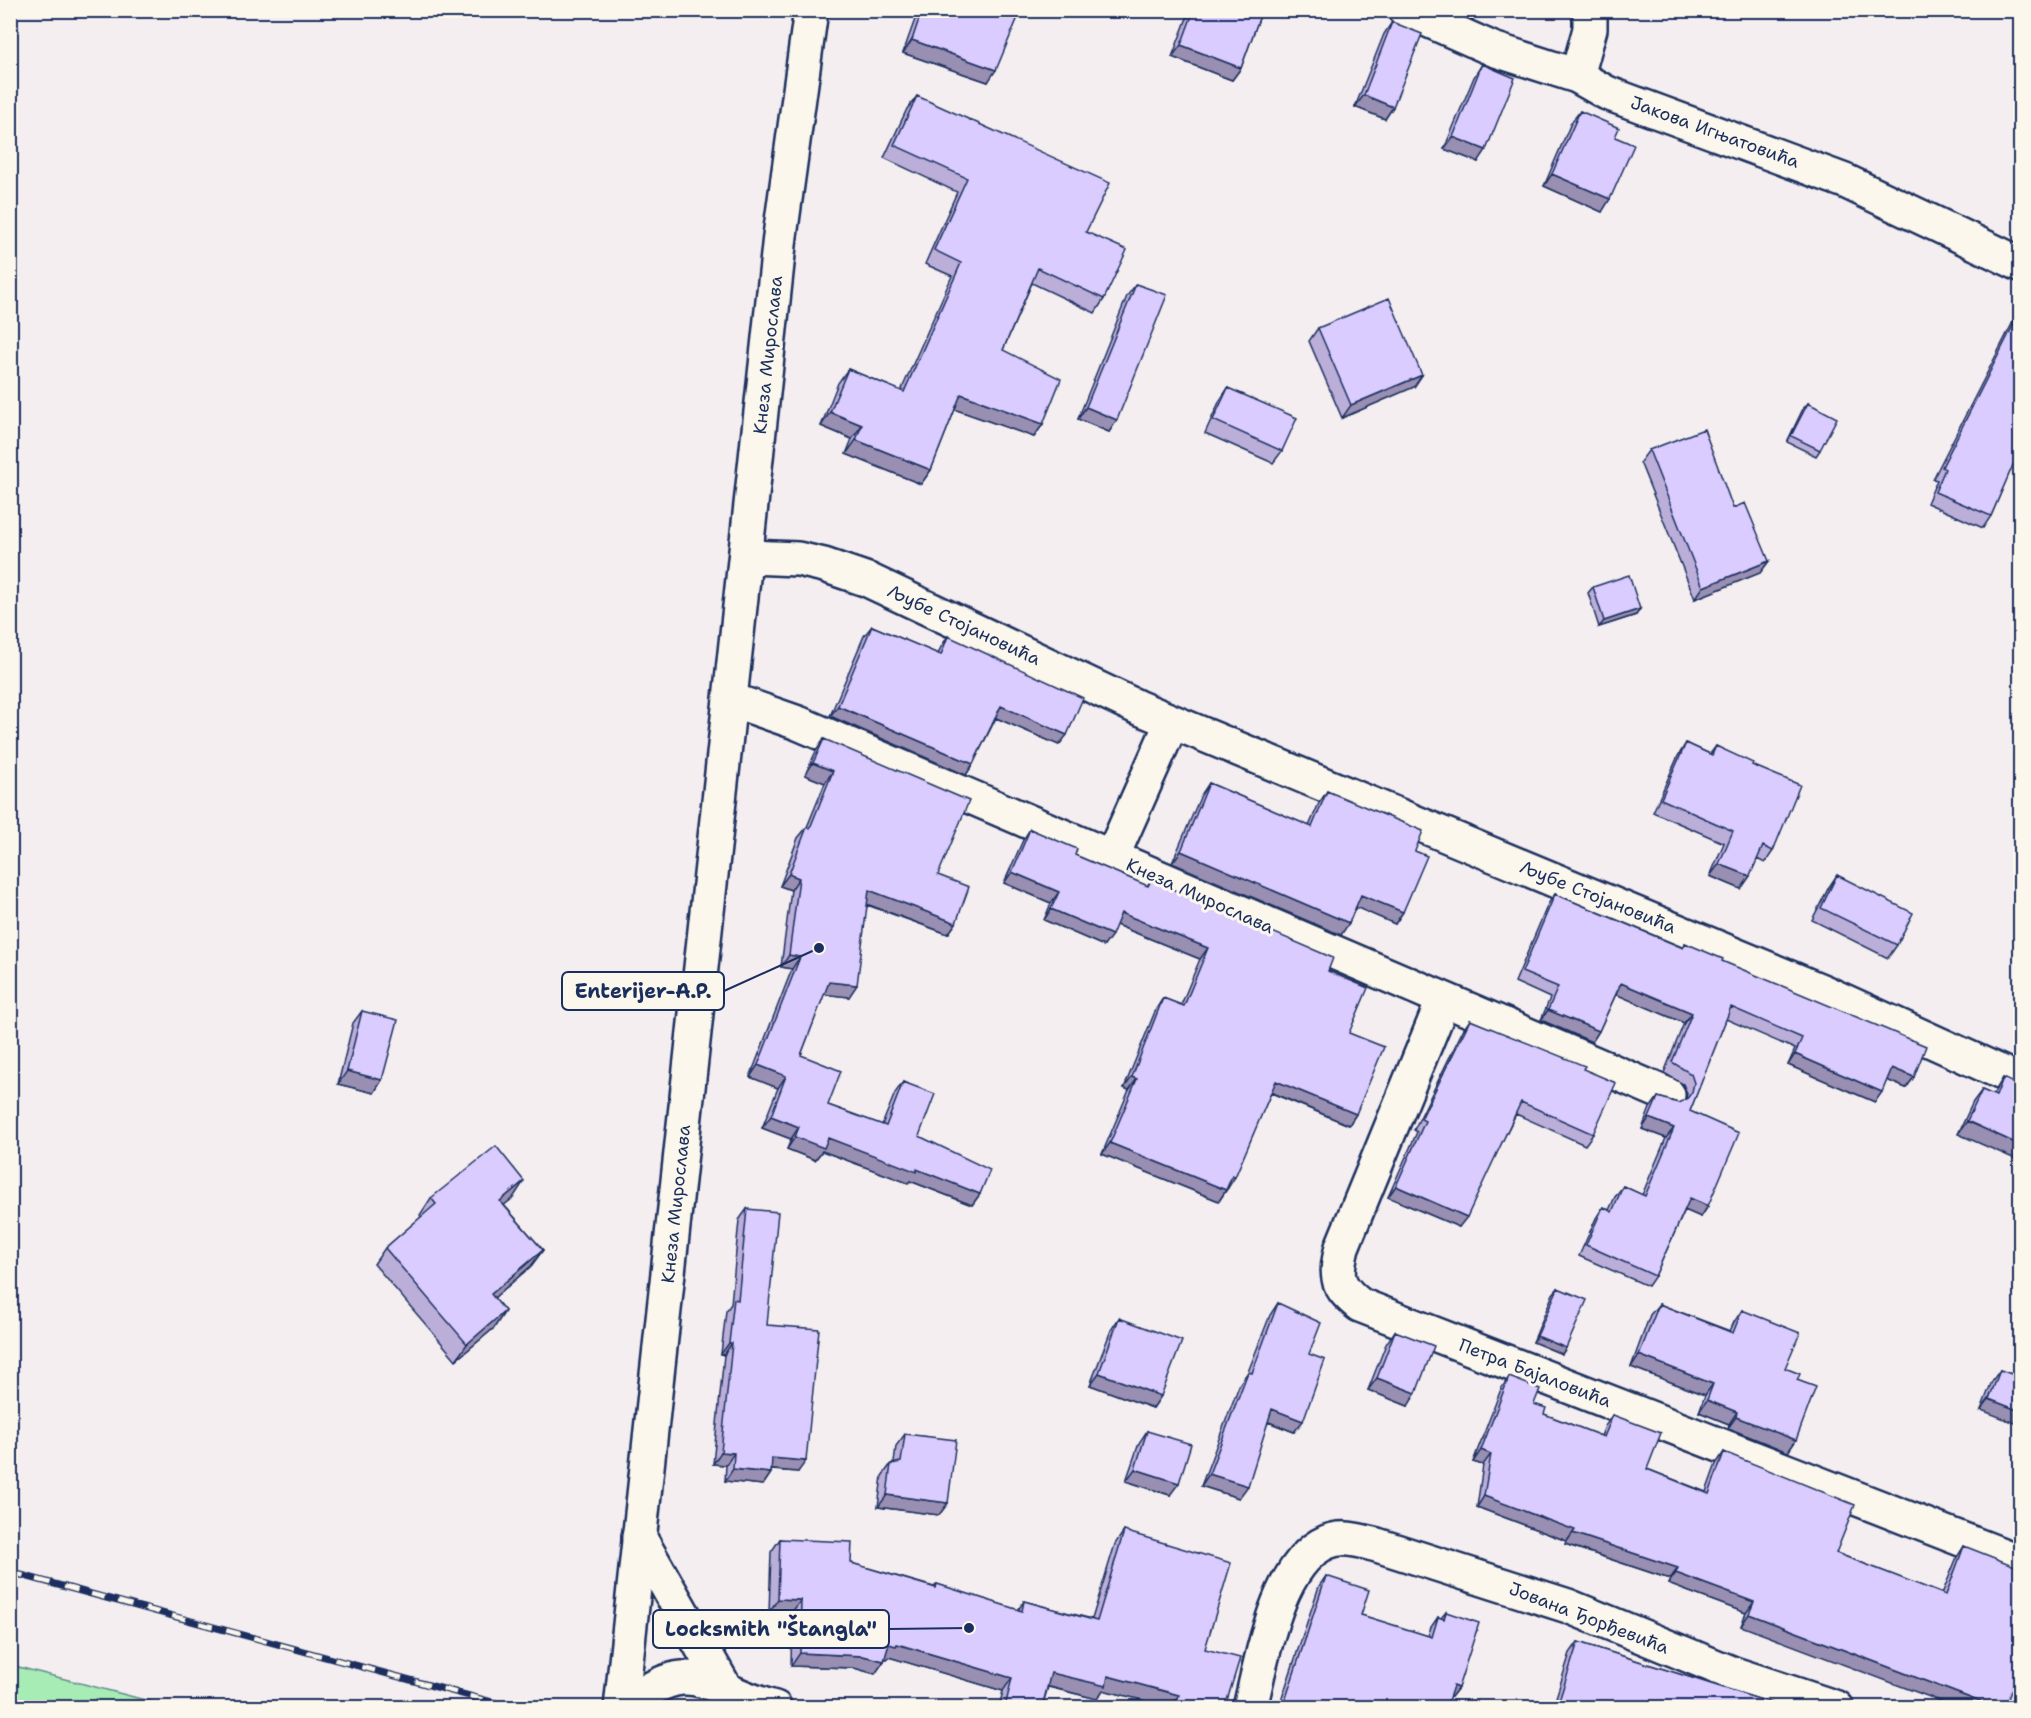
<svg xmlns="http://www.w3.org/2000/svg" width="2031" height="1718" font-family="'Shantell Sans',sans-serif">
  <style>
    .green { fill: #a7ebb5; stroke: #618d8a; stroke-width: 1.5 }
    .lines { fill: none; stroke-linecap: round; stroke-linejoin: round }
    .minor-casing { stroke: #1b2f5e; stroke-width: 38 }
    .tertiary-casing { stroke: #1b2f5e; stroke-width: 38 }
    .minor { stroke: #fbf7ec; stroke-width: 33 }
    .tertiary { stroke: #fbf7ec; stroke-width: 33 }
    .rail-casing { stroke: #1b2f5e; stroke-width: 7 }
    .rail { stroke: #fbf7ec; stroke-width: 4.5; stroke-dasharray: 14; stroke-linecap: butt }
    .wall { fill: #bbafda; stroke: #1b2f5e; stroke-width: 1.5 }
    .shaded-wall { fill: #998fb2; stroke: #1b2f5e; stroke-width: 1.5 }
    .building { fill: #daccfe; stroke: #1b2f5e; stroke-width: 1.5 }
    .labels { text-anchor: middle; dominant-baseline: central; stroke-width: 6; stroke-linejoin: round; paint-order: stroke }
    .street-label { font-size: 18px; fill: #1b2f5e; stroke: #fbf7ec }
    .leader { fill: none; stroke: #1b2f5e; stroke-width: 2 }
    .callout-dot { fill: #1b2f5e; stroke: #fbf7ec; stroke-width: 2 }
    .callout { fill: #fbf7ec; stroke: #1b2f5e; stroke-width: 2 }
    .callout-label { font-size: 20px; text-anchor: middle; font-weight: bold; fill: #1b2f5e }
  </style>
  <rect width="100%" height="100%" fill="#f4eef0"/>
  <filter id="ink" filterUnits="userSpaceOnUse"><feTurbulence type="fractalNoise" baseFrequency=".0167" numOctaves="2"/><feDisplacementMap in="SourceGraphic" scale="12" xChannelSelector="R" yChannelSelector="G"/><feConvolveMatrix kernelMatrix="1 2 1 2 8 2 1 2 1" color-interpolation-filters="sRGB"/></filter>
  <g filter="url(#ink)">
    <path class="green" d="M11,1665L172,1707H11Z"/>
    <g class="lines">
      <defs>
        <path id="minor" d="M1405,10L1493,49L1577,76L1607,93L1845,181L2020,264
          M1577,76L1590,29V10
          M747,557L798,559L824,565L868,580L1137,707L1824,992L2020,1081
          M732,700L798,723L1668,1095
          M1112,857L1172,722
          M1443,1001L1342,1247C1335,1277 1336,1286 1360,1305L2020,1562
          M639,1537L725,1688
          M623,1708C695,1651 703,1689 775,1708
          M1250,1708C1262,1659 1277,1563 1327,1542C1343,1535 1361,1541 1377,1545L1568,1606L1734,1674L1837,1708"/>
        <path id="tertiary" d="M621,1708L780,236L811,10"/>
      </defs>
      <use href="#minor" class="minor-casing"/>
      <use href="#tertiary" class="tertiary-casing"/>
      <use href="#minor" class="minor"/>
      <use href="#tertiary" class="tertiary"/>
      <defs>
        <path id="rail" d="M10,1572L514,1708"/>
      </defs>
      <use href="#rail" class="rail-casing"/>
      <use href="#rail" class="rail"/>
    </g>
    <path class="wall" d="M915,10H1021L988,82L903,53L918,11Z
      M1190,10H1262L1241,68L1232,80L1172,57Z
      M2001,10H2012L2006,16Z
      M1392,22L1393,107L1385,119L1355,107L1384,34Z
      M1482,64L1478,162L1444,149L1474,77Z
      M917,96L1086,232L1104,299L1095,313L1032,283L1003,350L1043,424L1034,437L955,409L931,470L921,484L846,454L852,439L821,426L838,383L848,369L901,391L952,276L925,264L957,192L884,158L907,109Z
      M1580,111L1615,137L1602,212L1544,186L1571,123Z
      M1136,284L1117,420L1109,432L1078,419L1127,296Z
      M2020,309V468L2013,464L1991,516L1983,528L1927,503L1937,480L1933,479L2017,314Z
      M1318,328L1422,375L1414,387L1342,418L1309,341Z
      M1228,388L1282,451L1273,463L1205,433L1220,400Z
      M1808,403L1820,450L1816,456L1787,442L1803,409Z
      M1649,450L1733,508L1769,561L1760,573L1695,599L1640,462Z
      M1593,587L1640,609L1636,615L1599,627L1588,593Z
      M872,626L938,654L941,647L948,636L1059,745L996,718L973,764L966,775L830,716L864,636Z
      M824,739L938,875L956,923L948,934L867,905L849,997L824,994L801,1055L828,1105L882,1125L895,1093L903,1082L919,1136L980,1194L972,1205L910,1181L908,1183L822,1151L815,1160L787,1149L791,1139L762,1128L778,1088L750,1077L792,969L781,967L791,890L780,886L798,838L807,827L825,783L805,775L816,751Z
      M1686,743L1710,754L1716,746L1752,765L1773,851L1765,863L1757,859L1741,889L1710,876L1724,843L1653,812L1678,756Z
      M1209,783L1309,826L1319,803L1327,791L1415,851L1403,912L1395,924L1356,907L1341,935L1172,863L1201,795Z
      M1030,829L1075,855L1147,886L1151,880L1328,971L1349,1033L1356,1114L1349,1125L1271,1093L1228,1188L1219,1201L1102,1154L1129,1090L1124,1088L1156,1009L1163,998L1181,1005L1200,959L1116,925L1104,946L1044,920L1051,903L1004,883L1023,840Z
      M1837,875L1897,945L1888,958L1812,920L1829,887Z
      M1555,894L1682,947L1685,943L1722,961L1914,1077L1906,1088L1887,1080L1875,1102L1788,1065L1795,1049L1726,1019L1690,1111L1708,1206L1701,1217L1685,1210L1655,1276L1648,1286L1579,1256L1596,1218L1603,1207L1609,1210L1615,1197L1623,1186L1642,1195L1666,1138L1642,1129L1650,1108L1658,1097L1678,1103L1686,1100L1687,1093L1683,1084L1664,1073L1684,1023L1616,994L1599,1031L1592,1042L1541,1020L1550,998L1515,982L1548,904Z
      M362,1011L382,1080L374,1093L338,1084L353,1023Z
      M1470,1020L1583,1069L1593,1134L1585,1145L1516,1114L1459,1227L1388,1197L1417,1132L1414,1130L1463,1030Z
      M2003,1078L2020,1086L1958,1134L1973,1102L1982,1090L1993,1095L1995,1091Z
      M431,1198H513L504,1205L543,1250L531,1266L494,1298L505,1311L494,1328L456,1360L374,1264L385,1248L421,1217L420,1215Z
      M747,1209L767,1325L798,1472L771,1470V1473L763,1485L725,1481L726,1465L713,1464L724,1355L721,1354L726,1311L731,1304L739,1220Z
      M1558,1288L1566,1348L1562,1354L1533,1342L1553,1294Z
      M1278,1303L1309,1354L1294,1432L1268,1422L1239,1498L1201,1486L1240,1383L1248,1372L1270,1315Z
      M1659,1304L1730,1331L1734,1322L1742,1310L1785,1368L1797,1380L1796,1440L1788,1452L1728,1428L1729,1424L1699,1412L1705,1395L1631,1367L1650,1315Z
      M1119,1318L1161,1396L1153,1408L1090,1385L1111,1330Z
      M1395,1331L1408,1406L1368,1390L1386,1344Z
      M2000,1370L2020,1377L1981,1410L1992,1381Z
      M1509,1377L1544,1414L1601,1436L1605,1426L1613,1415L1647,1469L1706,1492L1716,1464L1724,1452L1836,1553L1942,1594L1957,1557L1964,1546L2020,1668L1741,1626L1746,1613L1668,1584L1670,1579L1565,1544L1567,1541L1477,1507L1483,1465L1473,1462L1501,1389Z
      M1147,1431L1170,1495L1126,1481L1139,1443Z
      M905,1434L948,1503L939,1515L878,1507L882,1476L891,1464L894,1463L896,1446Z
      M2020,1528V1543L2015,1540Z
      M1124,1531L1205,1649L1225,1707H1170L1103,1690L1097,1699L1048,1687L1042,1707H999L1003,1691L889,1657L887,1659H884V1661L875,1674L854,1668L791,1666L792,1612H769L771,1552L780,1539L851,1563L934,1587L937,1584L1018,1610L1024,1601L1092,1619L1115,1544Z
      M1326,1576L1361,1615L1428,1636L1431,1627L1438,1617L1441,1618L1446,1612L1458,1688L1451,1697H1449L1446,1707H1279L1319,1586Z
      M1578,1642L1784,1707H1553L1570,1653Z"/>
    <path class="shaded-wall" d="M1701,10H1708L1699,14Z
      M912,40L996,70L988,82L903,53Z
      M1181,45L1241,68L1232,80L1172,57Z
      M1364,95L1393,107L1385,119L1355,107Z
      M1453,137L1486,150L1478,162L1444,149Z
      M1552,174L1610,199L1602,212L1544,186Z
      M1422,375L1414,387L1342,418L1351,405Z
      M961,394L1043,424L1034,437L951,408Z
      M1086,407L1117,420L1109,432L1078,419Z
      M830,412L862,425L852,439L821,426Z
      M856,440L931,470L921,484L846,454Z
      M1769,561L1760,573L1695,599L1703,587Z
      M1640,609L1636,615L1599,627L1604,621Z
      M838,706L973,764L966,775L830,716Z
      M1001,706L1067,735L1059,745L994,717Z
      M813,763L833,771L825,783L805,775Z
      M1181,851L1349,923L1341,935L1172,863Z
      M1719,864L1750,876L1741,889L1710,876Z
      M1012,872L1059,892L1051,903L1004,883Z
      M789,874L799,878L791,890L780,886Z
      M869,890L956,923L948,934L861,902Z
      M1361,895L1403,912L1395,924L1353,906Z
      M1051,909L1112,935L1104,946L1044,920Z
      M1121,913L1208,948L1200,959L1114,924Z
      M789,955L800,957L792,969L781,967Z
      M829,982L857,985L849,997L821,994Z
      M1621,983L1692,1013L1684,1023L1613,993Z
      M1548,1010L1599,1031L1592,1042L1541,1020Z
      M1795,1054L1882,1092L1875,1102L1788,1065Z
      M758,1065L786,1076L778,1088L750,1077Z
      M1892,1068L1914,1077L1906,1088L1884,1079Z
      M347,1071L382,1080L374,1093L338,1084Z
      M1132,1077L1137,1079L1129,1090L1124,1088Z
      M1276,1081L1356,1114L1349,1125L1268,1091Z
      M771,1116L799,1127L791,1139L762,1128Z
      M1649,1118L1674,1128L1666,1138L1642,1129Z
      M1967,1121L2020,1145V1161L1958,1134Z
      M795,1137L828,1138L917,1169L980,1194L972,1205L910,1181L908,1183L822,1151L815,1160L787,1149Z
      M1110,1143L1226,1190L1219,1201L1102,1154Z
      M1232,1176L1235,1177L1228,1188L1224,1187Z
      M524,1181L513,1198L489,1217L500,1201Z
      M1396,1186L1467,1217L1459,1227L1388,1197Z
      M1690,1198L1708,1206L1701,1217L1682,1209Z
      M543,1250L531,1266L479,1311L491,1294Z
      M505,1311L494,1328L456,1360L467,1344Z
      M1537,1336L1566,1348L1562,1354L1533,1342Z
      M729,1343H732L724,1355L721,1354Z
      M1639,1355L1713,1384L1705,1395L1631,1367Z
      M1099,1373L1161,1396L1153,1408L1090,1385Z
      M1377,1378L1416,1393L1408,1406L1368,1390Z
      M1989,1399L2020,1411V1425L1981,1410Z
      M1707,1400L1737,1412L1729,1424L1699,1412Z
      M1272,1409L1303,1421L1294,1432L1264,1420Z
      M1736,1417L1796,1440L1788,1452L1728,1428Z
      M1481,1450L1491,1454L1483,1465L1473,1462Z
      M721,1452L734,1453L726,1465L713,1464Z
      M772,1458L806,1461L798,1472L764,1469Z
      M733,1469L771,1473L763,1485L725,1481Z
      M1135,1469L1179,1483L1170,1495L1126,1481Z
      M1209,1474L1248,1486L1239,1498L1201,1486Z
      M887,1495L948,1503L939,1515L878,1507Z
      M1484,1496L1575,1530L1567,1541L1477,1507Z
      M1573,1533L1678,1568L1670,1579L1565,1544Z
      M1676,1573L1754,1602L1746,1613L1668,1584Z
      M778,1599L801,1600L792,1612H769Z
      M1749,1614L1994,1707H1956L1741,1626Z
      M889,1644H897L1012,1678L1003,1691L889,1657L887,1659L880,1657Z
      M800,1653L863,1656L884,1661L875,1674L854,1668L791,1666Z
      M1051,1673L1108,1676L1179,1695L1170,1707L1103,1690L1097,1699L1042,1685Z
      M1453,1686L1458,1688L1451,1697L1446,1696Z"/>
    <path class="building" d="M922,10H1021L996,70L912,40Z
      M1194,10H1262L1241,68L1181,45Z
      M1392,22L1422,34L1393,107L1364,95Z
      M1482,64L1515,78L1486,150L1453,137Z
      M917,96L1110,183L1086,232L1127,250L1104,299L1038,268L1003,350L1061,379L1043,424L961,394L931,470L856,440L862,425L830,412L848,369L904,392L961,263L934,250L967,178L894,145Z
      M1580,111L1619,128L1615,137L1634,145L1610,199L1552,174Z
      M1136,284L1167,295L1117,420L1086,407Z
      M1389,298L1422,375L1351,405L1318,328Z
      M2020,312V452L2019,451L1991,516L1935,492L1945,469L1942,467Z
      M1228,388L1297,418L1282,451L1213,420Z
      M1808,403L1837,418L1820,450L1791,436Z
      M1704,429L1733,508L1745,503L1769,561L1703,587L1649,450Z
      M1629,575L1640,609L1604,621L1593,587Z
      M872,626L941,655L948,636L1083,698L1067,735L1001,706L973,764L838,706Z
      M824,739L969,801L938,875L969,887L956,923L869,890L857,985L829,982L801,1055L841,1071L828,1105L886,1126L903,1082L935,1094L919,1136L990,1170L980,1194L917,1169V1172L828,1138L824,1148L795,1137L799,1127L771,1116L786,1076L758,1065L800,957L789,955L799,878L789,874L807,827L810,828L833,771L813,763Z
      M1686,743L1712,755L1716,746L1753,763L1752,765L1800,785L1773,851L1763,846L1750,876L1719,864L1733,831L1661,799Z
      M1209,783L1312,827L1327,791L1423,831L1415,851L1427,856L1403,912L1361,895L1349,923L1181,851Z
      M1030,829L1077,849L1075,855L1148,886L1151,880L1333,958L1328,971L1368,988L1349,1033L1384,1047L1356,1114L1276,1081L1235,1177L1232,1176L1226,1190L1110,1143L1137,1079L1132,1077L1163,998L1184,1006L1208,948L1121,913L1112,935L1051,909L1059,892L1012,872Z
      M1837,875L1913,913L1897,945L1821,908Z
      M1555,894L1683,948L1685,943L1723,959L1722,961L1926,1046L1914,1077L1892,1068L1882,1092L1795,1054L1802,1038L1731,1007L1690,1111L1739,1133L1708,1206L1690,1198L1655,1276L1586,1245L1603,1207L1612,1212L1623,1186L1645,1196L1674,1128L1649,1118L1658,1097L1678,1103L1687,1099L1692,1092L1694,1083L1691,1074L1672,1062L1692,1013L1621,983L1599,1031L1548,1010L1558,987L1522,972Z
      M362,1011L398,1020L382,1080L347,1071Z
      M1470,1020L1585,1066L1583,1069L1616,1083L1593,1134L1521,1102L1467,1217L1396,1186L1425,1121L1421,1119Z
      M2003,1078L2020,1086V1145L1967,1121L1982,1090L1996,1096Z
      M496,1146L524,1181L500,1201L543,1250L491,1294L505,1311L467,1344L385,1248L436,1204L431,1198Z
      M747,1209L778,1212L767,1325L819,1329L806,1461L772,1458L771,1473L733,1469L734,1453L721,1452L732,1343H729L734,1299L738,1300Z
      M1558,1288L1587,1300L1566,1348L1537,1336Z
      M1278,1303L1321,1323L1309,1354L1325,1360L1303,1421L1272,1409L1248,1486L1209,1474L1248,1372L1252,1373Z
      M1659,1304L1733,1333L1742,1310L1800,1333L1785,1368L1800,1374L1797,1380L1816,1387L1796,1440L1736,1417L1737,1412L1707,1400L1713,1384L1639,1355Z
      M1119,1318L1182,1341L1161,1396L1099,1373Z
      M1395,1331L1434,1346L1416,1393L1377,1378Z
      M2000,1370L2020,1377V1411L1989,1399Z
      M1509,1377L1540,1389L1534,1404L1546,1408L1544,1414L1604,1437L1613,1415L1661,1433L1647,1469L1709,1494L1724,1452L1855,1505L1836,1553L1946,1595L1964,1546L2020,1568V1667L2005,1707H1994L1749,1614L1754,1602L1676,1573L1678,1568L1573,1533L1575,1530L1484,1496L1491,1454L1481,1450Z
      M1147,1431L1191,1444L1179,1483L1135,1469Z
      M905,1434L956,1440L948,1503L887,1495L891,1464L901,1462Z
      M1124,1531L1231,1563L1205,1649L1240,1658L1225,1707H1175L1179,1695L1108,1676L1106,1686L1051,1673L1042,1707H1005L1012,1678L897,1644L896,1646L889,1644L884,1661L863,1656L800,1653L801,1600L778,1599L780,1539L852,1542L851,1563L936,1588L937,1584L1022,1611L1024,1601L1097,1621Z
      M1326,1576L1369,1590L1361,1615L1432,1637L1438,1617L1444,1619L1446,1612L1479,1623L1458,1688L1453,1686L1446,1707H1283Z
      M1578,1642L1784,1707H1557Z"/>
  </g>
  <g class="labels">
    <g class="street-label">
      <text transform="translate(1715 132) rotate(20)">Јакова Игњатовића</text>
      <text transform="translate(768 355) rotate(-84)">Кнеза Мирослава</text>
      <text transform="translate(964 625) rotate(25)">Љубе Стојановића</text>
      <text transform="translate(1200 896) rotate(24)">Кнеза Мирослава</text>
      <text transform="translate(1598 897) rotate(22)">Љубе Стојановића</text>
      <text transform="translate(676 1204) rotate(-84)">Кнеза Мирослава</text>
      <text transform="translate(1535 1373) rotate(21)">Петра Бајаловића</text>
      <text transform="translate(1589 1618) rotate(21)">Јована Ђорђевића</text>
    </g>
  </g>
  <path class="leader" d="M819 948L724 991M969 1628L889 1629"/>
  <g class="callout-dot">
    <circle cx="819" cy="948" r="6"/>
    <circle cx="969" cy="1628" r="6"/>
  </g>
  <g class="callout">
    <rect x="562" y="972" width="162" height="38" rx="6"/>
    <rect x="653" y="1610" width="236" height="38" rx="6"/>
  </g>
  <g class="callout-label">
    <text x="643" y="998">Enterijer-A.P.</text>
    <text x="771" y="1636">Locksmith "Štangla"</text>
  </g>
  <rect width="2031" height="1718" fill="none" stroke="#fbf7ec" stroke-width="36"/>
  <rect x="18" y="18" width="1995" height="1682" fill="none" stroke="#1b2f5e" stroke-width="2" filter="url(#ink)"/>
</svg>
